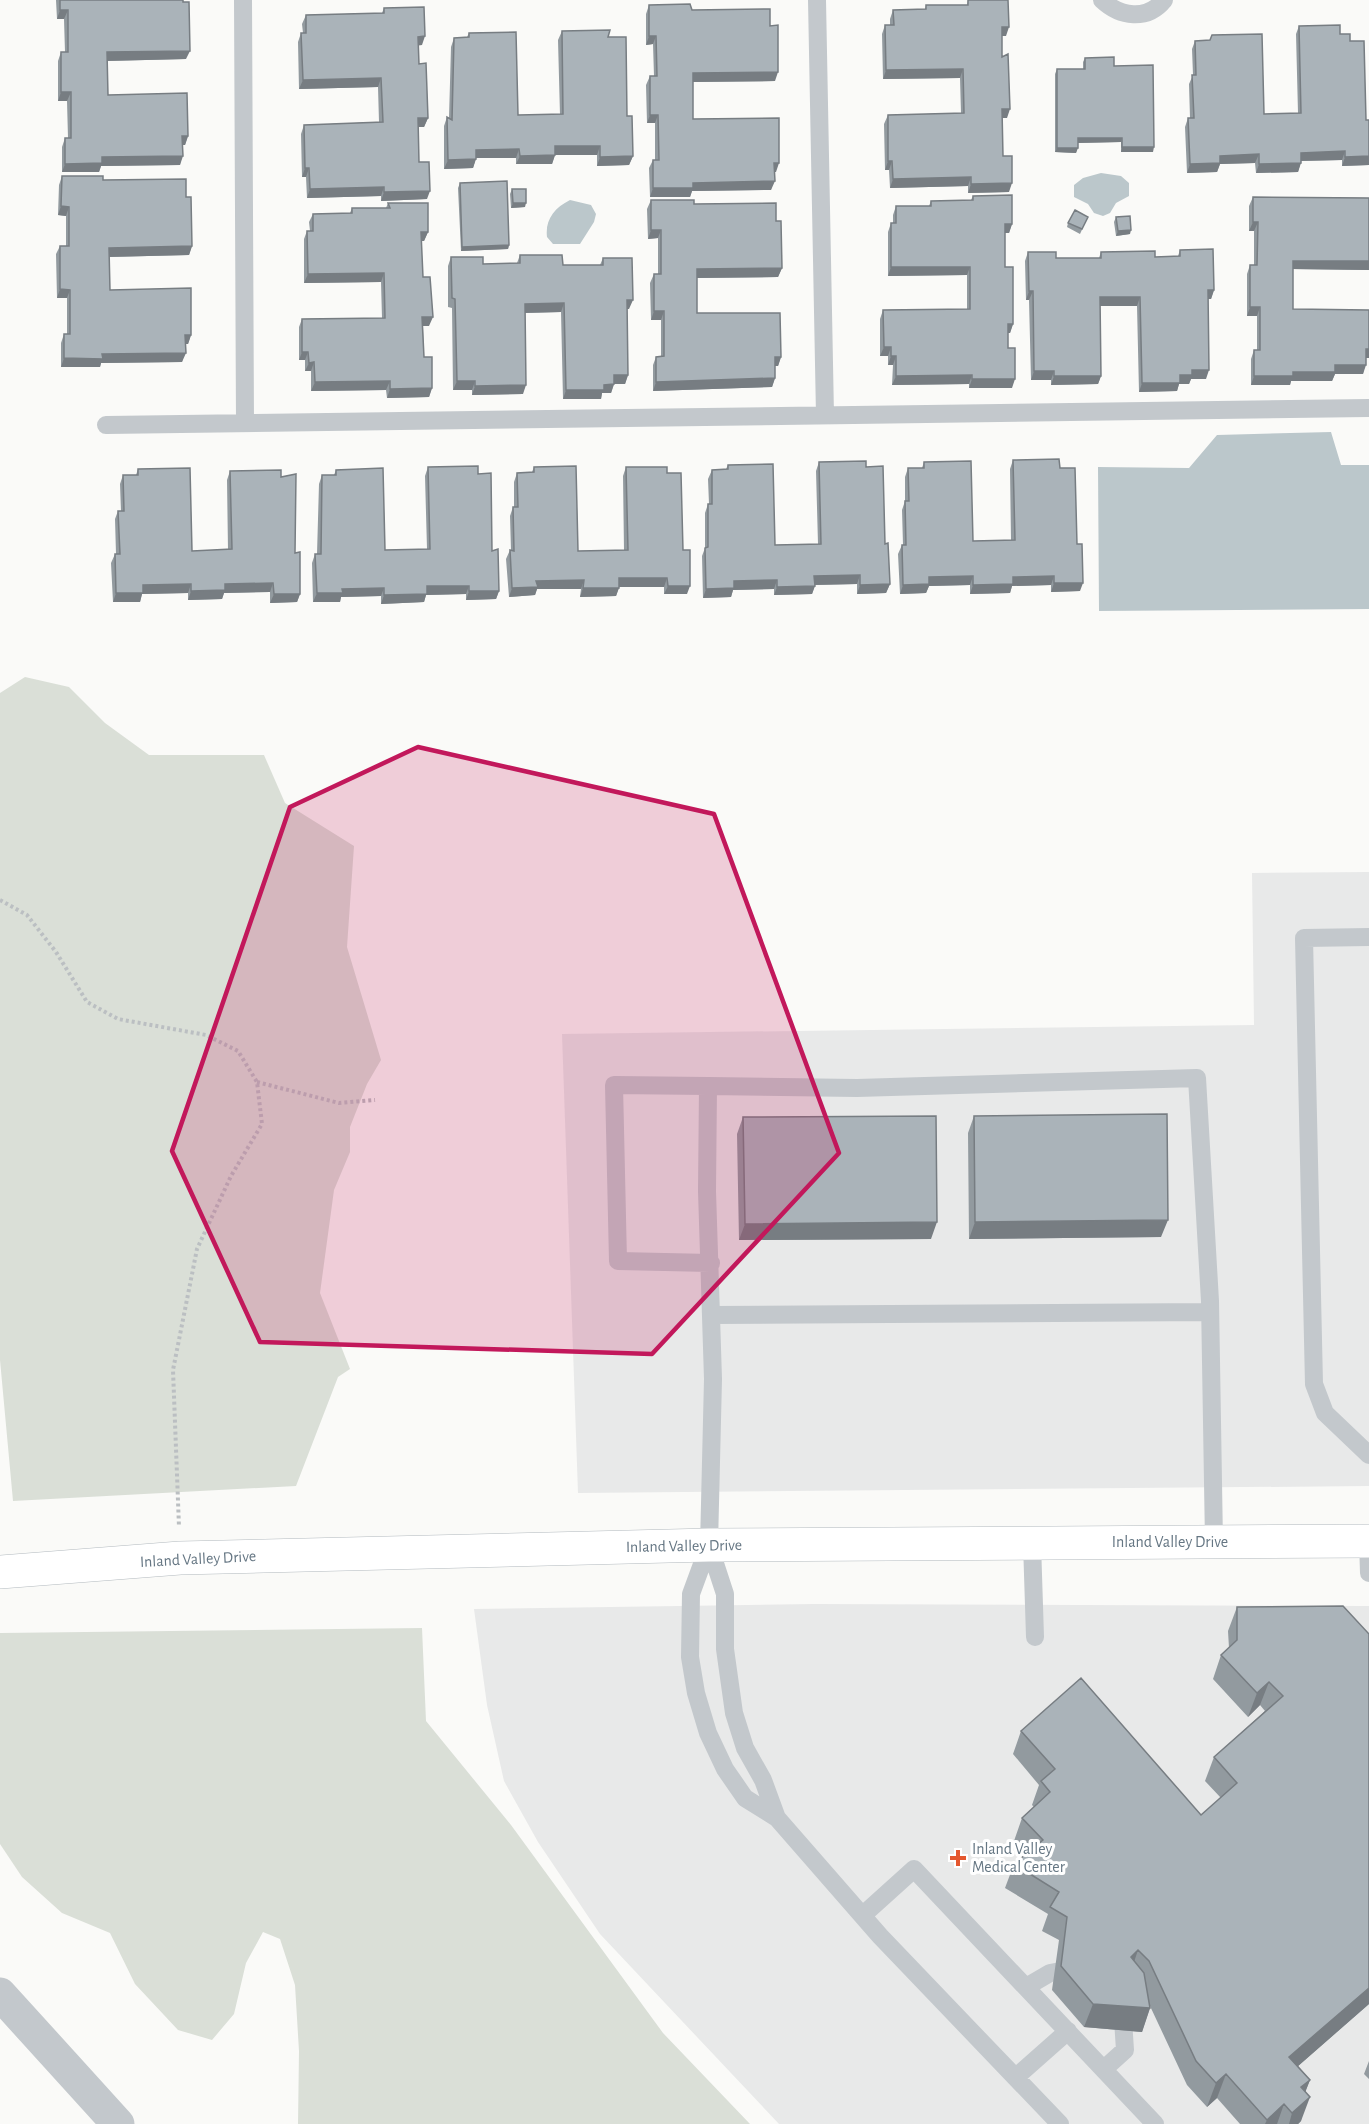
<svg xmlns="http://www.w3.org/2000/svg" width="1369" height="2124" font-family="'Alegreya Sans',sans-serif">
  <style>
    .built { fill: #e8e9e9 }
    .green { fill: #dadfd7 }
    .water { fill: #bbc7cb }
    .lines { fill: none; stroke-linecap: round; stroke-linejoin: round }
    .secondary-casing { stroke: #b3babf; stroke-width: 34 }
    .path { stroke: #bbbfc2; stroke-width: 4; stroke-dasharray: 3 3; stroke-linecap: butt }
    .lane { stroke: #c3c8cc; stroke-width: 18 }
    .street { stroke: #c3c8cc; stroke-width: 33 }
    .secondary { stroke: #fff; stroke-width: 33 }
    .wall { fill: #929a9f }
    .shaded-wall { fill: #777d82 }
    .building { fill: #aab3b9; stroke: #777d82; stroke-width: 1.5 }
    .marked { fill: #c2185b; fill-opacity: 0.2; stroke: #c2185b; stroke-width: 4.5; stroke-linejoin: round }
    .poi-dot { fill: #e4572e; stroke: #fff; stroke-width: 2 }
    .labels { text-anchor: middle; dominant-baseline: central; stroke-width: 6; stroke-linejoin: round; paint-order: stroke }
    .street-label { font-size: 16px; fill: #657683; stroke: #fff }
    .poi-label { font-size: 16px; fill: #657683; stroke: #fff; text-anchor: start }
  </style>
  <rect width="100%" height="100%" fill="#fafaf8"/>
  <path class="built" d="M1369,872V1486L578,1493L562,1034L1254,1025L1252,873Z
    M814,1604L1369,1606V2124H779L600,1934L538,1842L504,1781L487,1705L474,1609Z"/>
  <path class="green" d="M25,677L69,687L105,723L149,755H264L285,803L354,846L347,947L381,1060L367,1084L350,1127V1152L334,1190L320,1293L350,1369L338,1377L296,1486L13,1501L0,1360V693Z
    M422,1628L426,1721L511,1825L663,2033L750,2124H298L299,2051L295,1985L280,1939L263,1932L246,1963L234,2014L212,2040L178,2030L135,1984L110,1933L62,1913L22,1877L0,1844V1633Z"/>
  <path class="water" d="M1101,173L1121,176L1129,183V196L1116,203L1110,213L1103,216L1094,213L1088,204L1074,197V185L1083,178Z
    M570,200L591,205L596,214L594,222L580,244H553L547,237C545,220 554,208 570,200Z
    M1331,432L1341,465H1369V609L1099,611L1098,467L1189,468L1217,435Z"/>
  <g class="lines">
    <defs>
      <path id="secondary" d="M0,1572L180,1558L709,1545L1369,1541"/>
    </defs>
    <use href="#secondary" class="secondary-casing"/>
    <path class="path" d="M0,900L27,915L56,952L87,1002L118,1019L206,1035L238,1051L257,1082L262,1124L231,1176L197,1249L173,1370L179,1527
      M257,1082L339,1103L375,1100"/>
    <path class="lane" d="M243,0L245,423
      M817,0L825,415
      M1102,0C1120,17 1147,21 1164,0
      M106,425L1369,408
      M1369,937L1304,938L1314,1384L1325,1413L1369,1455
      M708,1086L614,1085L618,1261L711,1263
      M712,1315L1210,1312
      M1368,1541L1369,1573
      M1032,1543L1035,1637
      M709,1545L725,1594V1649L734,1713L745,1748L763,1780L777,1818
      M863,1915L914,1869L1155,2124
      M1026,1987L1050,1973L1071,1969L1076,1973
      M1104,2069L1125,2050L1123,2020L1116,2011
      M1016,2077L1068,2031
      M1060,2124L880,1936L777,1818L745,1798L725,1769L708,1733L696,1693L690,1657L691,1594L709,1545L713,1379L707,1191L708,1086L857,1088L1197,1078L1210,1301L1214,1542"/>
    <path class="street" d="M0,1994L118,2124"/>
    <use href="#secondary" class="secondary"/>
  </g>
  <path class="wall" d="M56,0H183L186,59L107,61L108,95L188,136L185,145H183L180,165L101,166L99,172H62V147L65,138H68L67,101H58V61L61,52H65L64,19H57Z
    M968,0L1006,36H1002V57L1007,118H1002L1003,156L1009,192L968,193V186L890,188L889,170H885L884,124L888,115L961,113L960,78L883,79L882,34L885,25H890V19L893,10L925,9L926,5H967Z
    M649,5L692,10L770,26L775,81L693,82V119L776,172H774L771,190L692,191L690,197H650L649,168L653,160H655V123H647L646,85L650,76H654L653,44L646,45V14Z
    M384,8L422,45H418L419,64L428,118L424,127H418L419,162L427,199L381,201V196L307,198L306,177H302L301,134L304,125L379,122L378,87L299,89L298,42L301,33H303L302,24L306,15L382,13Z
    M1299,26L1340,34L1350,41L1366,120H1369V165L1342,166V160L1301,161L1298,172L1256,173L1255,163L1220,164L1217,172L1187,173L1185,127L1188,118H1190L1189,84L1193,75L1192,49L1195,41L1264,114L1298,113L1296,34Z
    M562,31L608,37L627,116L633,156L629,165L597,166V155H555L552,164H516V158H476L473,168L444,169V126L447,117L449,118L451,47L454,38L467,37L469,33L518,115H560L558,40Z
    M1085,58L1114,66L1153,152H1121V142L1078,143L1076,153L1055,152V74L1057,69H1083V62Z
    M62,176L103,180L186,197L192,246L189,255L109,257L110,290L191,335L188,344H186L182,362L101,363L100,367H61V343L64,334H67V298H57L56,254L60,246H66V216L58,215L59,185Z
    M460,183L509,245L508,249L461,251L458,188Z
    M512,189L525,207L511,208L510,194Z
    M973,196L1012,224L1009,233H1005V267L1013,324L1010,333H1008V348L1012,388H969V384L892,385L893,365H888V356H880V319L883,310L967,309V275L888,276V232L891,223H893V215L896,206H929L931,201L971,200Z
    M1253,197L1369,198V270L1293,269V309L1369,358H1366L1363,374H1335L1332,381H1291L1290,385H1251V359L1254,350H1257V316H1247V274L1250,265H1254V231H1249V206Z
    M651,200L694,204L776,221L782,268L778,277L697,278V313L781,357L778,366H775V378L772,387L653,391V365L656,357L661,356V320H651L650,283L654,274H658V238L648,239L647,209Z
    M388,203L428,232L424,241H421L423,277L429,326H423L424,357L432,388L429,397L387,398L386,390L311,391V371H305V360H299V327L302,319L382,318L381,282L304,283V239L307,231H310L309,222L313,214L350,213L352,208H386Z
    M1116,217L1130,234L1116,236L1114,222Z
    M1086,221L1080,234L1067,227L1068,223Z
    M1180,250L1214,290L1211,299H1208L1206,379H1191L1189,384H1179L1177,391L1139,392L1137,306H1100L1101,376L1098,384L1051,385V380H1031L1029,300H1026L1025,261L1028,252L1056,258H1099L1101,252L1155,257L1178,256Z
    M520,255L563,265H600L603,258L629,309H627L628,375L625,384H614L611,393H602L601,399H563L561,312L525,313L523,394L472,395V390H453L452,308L448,307V266L451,257L483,264L517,263Z
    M1013,460L1060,468L1077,544L1080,591L1051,592V585L1012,586L1010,593L970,594V585L929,586L926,593L900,594L898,554L902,545H903L902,510L905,501V477L908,468H922L924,462L973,541L1011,540L1010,469Z
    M819,462L866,467L885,544L890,584L886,593L857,594V584L815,585L812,594L774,595V589L733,590L731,597L703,598L702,556L705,548V513L708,504H709L708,479L712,470L726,469L728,465L775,545L818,544L816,471Z
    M428,467L478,474L499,591L496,599L466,600V594L426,595L424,602L381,604V596L341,597L340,602H313L312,563L315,554H317L319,484L322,475H334L336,470L385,550L427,549L425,476Z
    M534,467L578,551L624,550L623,476L626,467L667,473L683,550L687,594H664V587H619L616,596L580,597L581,589H537L535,595L509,597L506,559L510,550H511L510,516L513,507H514V482L517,473L532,472Z
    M138,469L192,551L228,550L227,480L230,471L281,477L295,553L300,594L297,602L270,603V592L224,593L222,599L188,600V593L142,594L140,602H113L111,563L115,554H116L115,519L118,511H121L120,484L123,475H136Z
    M974,1116L1161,1237L969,1239L968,1133Z
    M743,1117L931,1239L739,1240L737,1134Z
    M1237,1607L1369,1634V2004L1298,2066L1310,2080L1305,2092L1301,2121L1298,2124H1240L1217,2098L1207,2107L1187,2085L1150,2006V2008L1142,2032L1084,2027L1052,1990L1059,1940L1042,1931L1048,1914L1005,1888L1014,1864L1026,1855L1014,1841L1022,1818L1034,1807L1032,1805L1039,1785L1013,1754L1021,1731L1201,1815L1221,1798L1205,1781L1214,1757L1265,1711L1260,1705L1248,1717L1213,1679L1221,1655L1229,1648L1228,1631Z
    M1369,2061V2079L1364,2074Z"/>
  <path class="shaded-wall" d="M60,10H68L64,19H57Z
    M1002,27H1009L1006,36H999Z
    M425,36L422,45L415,46L418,37Z
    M649,36H656L653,44L646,45Z
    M190,51L186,59L104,61L107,52Z
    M963,69L960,78L883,79L886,70Z
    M778,72L775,81L689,82L693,73Z
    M381,78L378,87L299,89L303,80Z
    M61,92H71L67,101H58Z
    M1002,109H1010L1007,118H999Z
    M650,115H658L655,123H647Z
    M418,118H428L424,127H415Z
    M182,136H188L185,145H179Z
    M1078,138H1122L1121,142L1076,143Z
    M555,146H600L597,155H552Z
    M1122,147H1154L1153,152H1121Z
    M1057,148H1078L1076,153L1055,152Z
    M519,149L516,158H473L476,150Z
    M1345,151L1342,160L1297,161L1301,153Z
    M1259,154L1255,163L1220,164L1217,172L1187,173L1190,164L1220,156Z
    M555,155L552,164H516L520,156Z
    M183,156L180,165L101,166L99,172H62L65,164L102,157Z
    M633,156L629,165L597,166L600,157Z
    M1369,156V165L1342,166L1345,157Z
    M476,159L473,168L444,169L448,160Z
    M888,161H892L889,170H885Z
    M774,163H779L776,172H771Z
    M1301,163L1298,172L1256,173L1259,164Z
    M305,168H309L306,177H302Z
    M971,177L968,186L890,188L893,179Z
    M775,181L771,190L692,191L690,197H650L653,188L693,183Z
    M1012,183L1009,192L968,193L971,184Z
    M384,187L381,196L307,198L310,189Z
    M430,191L427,199L381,201L384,192Z
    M513,203H526L525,207L511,208Z
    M61,206L69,207L66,216L58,215Z
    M1253,222H1258L1254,231H1249Z
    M1005,224H1012L1009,233H1001Z
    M651,230H661L658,238L648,239Z
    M1131,230L1130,234L1116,236L1118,231Z
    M421,232H428L424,241H418Z
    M509,245L508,249L461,251L462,247Z
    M192,246L189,255L106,257L109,248Z
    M1293,261H1369V270L1290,269Z
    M891,267H970L967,275L888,276Z
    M782,268L778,277L694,278L697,269Z
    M384,273L381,282L304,283L308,274Z
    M60,289L70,290L67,298H57Z
    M1208,290H1214L1211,299H1205Z
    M1029,291H1033L1029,300H1026Z
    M1100,297H1140L1137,306H1097Z
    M627,300H633L629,309H624Z
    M564,303L561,312L521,313L525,304Z
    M1250,307H1260L1257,316H1247Z
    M654,311H664L661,320H651Z
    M422,317H433L429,326H419Z
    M1008,324H1013L1010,333H1005Z
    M185,335H191L188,344H182Z
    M884,347H891L888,356H880Z
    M1366,349H1369V358H1363Z
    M302,352H308L305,360H299Z
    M186,353L182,362L101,363L100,367H61L64,358L102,354Z
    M891,356H896L893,365H888Z
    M775,357H781L778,366H772Z
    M314,362L311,371H305L309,363Z
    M1335,365H1366L1363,374H1335L1332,381H1291L1290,385H1251L1254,376L1293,372Z
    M1192,370H1209L1206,379H1191L1189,384H1179L1177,391L1139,392L1142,383L1180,375Z
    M1034,371H1054L1051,380H1031Z
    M614,375H628L625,384H610Z
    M972,375L969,384L892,385L896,376Z
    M1054,376H1101L1098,384L1051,385Z
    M775,378L772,387L653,391L656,382Z
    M972,379H1015L1012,388H969Z
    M390,381L386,390L311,391L315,382Z
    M457,381H475L472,390H453Z
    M614,384L611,393H602L601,399H563L566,390L604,385Z
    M526,385L523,394L472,395L475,386Z
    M432,388L429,397L387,398L390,389Z
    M860,575L857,584L811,585L814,576Z
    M973,576L970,585L929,586L926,593L900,594L903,585L929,577Z
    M1054,576L1051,585L1012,586L1010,593L970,594L973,585L1013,577Z
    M619,578H667L664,587H616Z
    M584,580L581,589H537L535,595L509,597L512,588L536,581Z
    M777,580L774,589L733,590L731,597L703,598L706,589L734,581Z
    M273,583L270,592L224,593L222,599L188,600L191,591L225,584Z
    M1054,583H1083L1080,591L1051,592Z
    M191,584L188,593L142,594L140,602H113L116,593L143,585Z
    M890,584L886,593L857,594L860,585Z
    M427,586H469L466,594L426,595L424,602L381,604L384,595Z
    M668,586H690L687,594H664Z
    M815,586L812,594L774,595L777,587Z
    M384,588L381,596L341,597L340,602H313L317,593L342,589Z
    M583,588H619L616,596L580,597Z
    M469,591H499L496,599L466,600Z
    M274,594H300L297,602L270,603Z
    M1168,1220L1161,1237L969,1239L975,1222Z
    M937,1222L931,1239L739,1240L745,1224Z
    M1269,1682L1260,1705L1248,1717L1257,1693Z
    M1138,1950L1130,1974L1131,1957Z
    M1369,1988V2004L1281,2081L1289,2057Z
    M1093,2004L1150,2008L1142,2032L1084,2027Z
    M1226,2074L1217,2098L1207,2107L1216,2083Z
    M1310,2080L1301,2103V2087Z
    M1310,2097L1301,2121L1298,2124H1289L1292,2113Z
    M1284,2104L1277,2124H1265L1267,2120Z"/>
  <path class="building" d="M60,0H183V2H189L190,51L107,52L108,95L187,93L188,136H182L183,156L102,157V163L65,164V138H71V92H61V52H68V10H60Z
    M968,0H1008L1009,27H1002V57L1008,54L1010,109H1002L1003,156H1012V183L971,184V177L893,179L892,161H888V115L964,113L963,69L886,70L885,25H894L893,10L926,9V5H968Z
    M690,4L692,10L770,9V26L778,25V72L693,73V119L779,118V163H774L775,181L693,183V188H653V160H659L658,115H650V76H657L656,36H649V5Z
    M424,7L425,36L418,37L419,64L426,63L428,118H418L419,162H429L430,191L384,192V187L310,189L309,168H305L304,125L383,122L381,78L303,80L301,33H306V15L384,13V8Z
    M1340,25V34H1350V41H1364L1366,120H1369V156L1345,157V151L1301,153V163L1259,164V154L1220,156V163L1190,164L1188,118H1194L1192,75H1196L1195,41L1210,40L1212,35L1262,34L1264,114L1301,113L1299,26Z
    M610,30L608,37H626L627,116H632L633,156L600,157V146H555V155L520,156L519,149L476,150V159L448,160L447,117L452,120L454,38L469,37V33L516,32L518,115L563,114L562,31Z
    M1114,57V66L1153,65L1154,147H1122V138H1078V148H1057V69H1085V58Z
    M62,176H103V180L186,179V197H191L192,246L109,248L110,290L191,288V335H185L186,353L102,354L103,359L64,358V334H70V290L60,289V246H69V207L61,206Z
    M507,181L509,245L462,247L460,183Z
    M512,189H526V203H513Z
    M1012,195V224H1005V267H1013V324H1008V348H1015V379H972V375L896,376V356H891V347H884L883,310L970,309V267H891V223H896V206H931V201L973,200V196Z
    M1253,197L1369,198V261H1293V309L1369,310V349H1366V365H1335V372H1293V376H1254V350H1260V307H1250V265H1257L1258,222H1253Z
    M651,200H694V204L776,203V221H781L782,268L697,269V313H780L781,357H775V378L656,382V357L664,356V311H654V274H661V230H651Z
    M388,203H428V232H421L423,277H430L433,317H422L424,357H432V388L390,389V381L315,382L314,362L309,363L308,352H302V319L385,318L384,273L308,274L307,231H313V214L352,213V208H390Z
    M1075,210L1088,217L1082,229L1068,223Z
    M1130,216L1131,230L1118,231L1116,217Z
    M1213,249L1214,290H1208L1209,370H1192V375H1180V383H1142L1140,297H1100L1101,376H1054V371H1034L1033,291H1029L1028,252H1056V258H1101V252L1155,251V257L1180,256V250Z
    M520,255H562L563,265H603V258H632L633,300H627L628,375H614V384L604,385V390H566L564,303L525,304L526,385L475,386V381H457L455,299L452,298L451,257H483V264L520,263Z
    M1059,459L1060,468H1075L1077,544H1082L1083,583H1054V576L1013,577V584L973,585V576L929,577V584L903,585L902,545H906L905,501H909L908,468H924V462L971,461L973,541L1015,540L1013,460Z
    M866,461V467L883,466L885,544L888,543L890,584L860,585V575L814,576L815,586L777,587V580L734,581V588L706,589L705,548L708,547V504H712V470L728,469V465L773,464L775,545L821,544L819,462Z
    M478,466V474L491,473L492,551L498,549L499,591H469V586H427V594L384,595V588L342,589L343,593H317L315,554H321L322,475H336V470L383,468L385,550L430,549L428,467Z
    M576,466L578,551L628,550L626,467H667V473H681L683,550H690V586H668L667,578H619V588H583L584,580L536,581L538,587L512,588L510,550L514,551L513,507H518L517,473L534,472V467Z
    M190,468L192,551L232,549L230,471L281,470V477L296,474L295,553L300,552V594H274L273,583L225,584V590L191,591V584L143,585V593H116L115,554H120L118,511H124L123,475H138V469Z
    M1167,1114L1168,1220L975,1222L974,1116Z
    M936,1116L937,1222L745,1224L743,1117Z
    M1343,1606L1369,1634V1988L1289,2057L1310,2080L1301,2087L1310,2097L1292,2113L1284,2104L1267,2120L1226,2074L1216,2083L1196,2061L1149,1961L1138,1950L1131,1957L1144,1973L1150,2008L1093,2004L1061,1966L1067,1917L1050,1907L1059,1892L1014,1864L1043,1840L1022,1818L1050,1792L1041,1781L1055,1769L1021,1731L1081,1678L1201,1815L1237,1783L1214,1757L1283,1696L1269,1682L1257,1693L1221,1655L1237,1640V1607Z"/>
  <path class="marked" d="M418,747L714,814L839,1153L652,1354L260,1342L172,1151L290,807Z"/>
  <path class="poi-dot" d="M955 1849h6v6h6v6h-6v6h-6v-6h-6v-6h6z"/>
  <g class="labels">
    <g class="street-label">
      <text x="1170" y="1542">Inland Valley Drive</text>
      <text transform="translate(684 1546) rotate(-1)">Inland Valley Drive</text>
      <text transform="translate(198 1559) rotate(-3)">Inland Valley Drive</text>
    </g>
    <g class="poi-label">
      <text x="972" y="1849">Inland Valley<tspan x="972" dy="18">Medical Center</tspan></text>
    </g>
  </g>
</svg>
